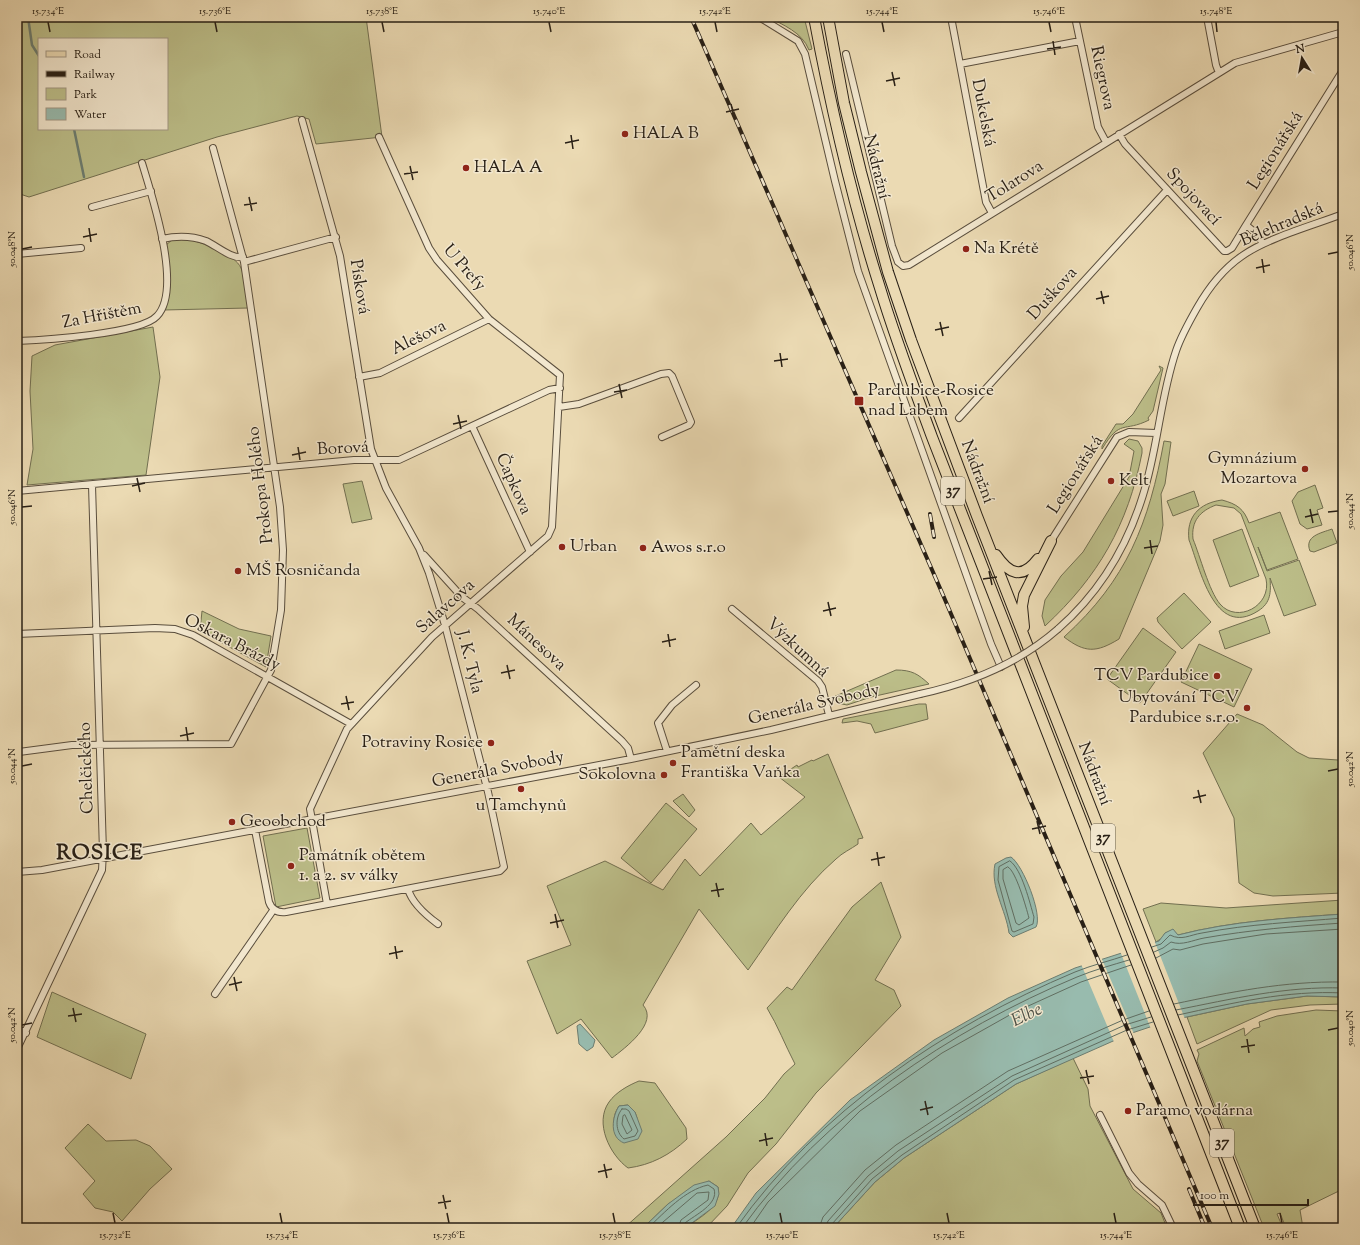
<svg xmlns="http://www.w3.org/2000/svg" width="1360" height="1245" font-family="'Sorts Mill Goudy',serif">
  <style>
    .green { fill: #bcbe89; stroke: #726f50; fill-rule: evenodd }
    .water { fill: #98bbae; stroke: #6c7d71 }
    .pier { fill: #ebdab3 }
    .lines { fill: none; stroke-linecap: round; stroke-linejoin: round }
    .shore { stroke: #606e62; stroke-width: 1 }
    .stream { stroke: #6c7d71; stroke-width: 2.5 }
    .street-casing { stroke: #5a4e3d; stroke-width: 8 }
    .primary-casing { stroke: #292016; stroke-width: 12 }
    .street { stroke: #f2e7ce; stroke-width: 6 }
    .primary { stroke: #ebdab3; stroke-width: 10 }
    .rail-casing { stroke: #292016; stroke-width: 4 }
    .rail { stroke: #f2e7ce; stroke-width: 2.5; stroke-dasharray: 8; stroke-linecap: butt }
    .street-bridge-casing { stroke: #5a4e3d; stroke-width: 8; stroke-linecap: butt }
    .street-bridge { stroke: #f2e7ce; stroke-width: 6 }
    .ticks { fill: none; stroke: #292016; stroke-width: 1.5 }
    .poi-dot { fill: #8f2418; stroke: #f2e7ce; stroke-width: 1.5 }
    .labels { text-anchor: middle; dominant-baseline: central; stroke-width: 3; stroke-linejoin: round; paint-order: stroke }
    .shield { fill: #f2e7ce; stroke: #655c4d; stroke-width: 1 }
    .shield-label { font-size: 16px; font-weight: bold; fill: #292016 }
    .street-label { font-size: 17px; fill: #292016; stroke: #f2e7ce }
    .poi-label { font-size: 17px; fill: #292016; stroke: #f2e7ce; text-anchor: start }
    .water-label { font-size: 18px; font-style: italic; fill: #4a4e44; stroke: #f2e7ce }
    .district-label { font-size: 21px; font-weight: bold; letter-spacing: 1px; fill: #292016; stroke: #f2e7ce }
    .neatline { fill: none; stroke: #292016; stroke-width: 1.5 }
    .ticks-label { font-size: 10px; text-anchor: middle; fill: #292016 }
  </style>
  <rect width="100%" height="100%" fill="#ebdab3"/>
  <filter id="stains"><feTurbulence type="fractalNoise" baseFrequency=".005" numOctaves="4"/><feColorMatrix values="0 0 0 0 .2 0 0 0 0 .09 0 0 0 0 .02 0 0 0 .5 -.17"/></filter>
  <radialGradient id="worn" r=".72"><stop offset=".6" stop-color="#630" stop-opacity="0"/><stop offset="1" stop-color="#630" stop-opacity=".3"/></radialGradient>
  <path class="green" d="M17,17H366L382,137L316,144L309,119L297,116L217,137L29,197L17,193ZM39,39H167V129H39Z
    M768,17H804L812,49L809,50C802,32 783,25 768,17Z
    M187,239C201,242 235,254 241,268C246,279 246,295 248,308L164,310L170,282L166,245L172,240Z
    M153,327L160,377L146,475L27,485L33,449L30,391L32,356L55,345Z
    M1159,366L1163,368L1153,411L1148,418L1149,420C1123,433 1121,418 1102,449V446L1116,424H1123L1133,414L1161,370Z
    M1129,439L1138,441L1142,448V453C1128,525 1098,577 1045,626L1042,616L1045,600L1061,576L1083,552L1129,477L1134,451L1124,444Z
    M1164,441L1171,442L1165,484L1161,494L1163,525L1160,541L1119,639C1096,653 1085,653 1064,637C1127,580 1149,523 1164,441Z
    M362,481L372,519L352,523L343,484Z
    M1315,485L1323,508L1317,510L1322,525L1307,529L1300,524L1292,501L1298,492Z
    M1194,491L1199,506L1173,516L1167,501Z
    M1222,500C1237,504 1244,509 1249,523L1280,512L1298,559L1267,570L1258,547L1267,571L1299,560L1316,605L1284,616L1270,578C1271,592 1271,603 1258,611C1214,639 1200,568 1189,540C1186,517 1199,503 1222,500ZM1216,505L1234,508L1241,514L1266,579C1272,606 1237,624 1220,604C1209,591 1200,556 1193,539C1191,521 1200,511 1216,505Z
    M1242,529L1259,576L1230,587L1213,540Z
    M1332,529L1337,543L1314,552L1310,551C1304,536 1321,533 1332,529Z
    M1184,593L1211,622L1182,649L1158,622L1157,618Z
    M202,611L239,629L271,636L266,667L200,631Z
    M1264,615L1270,633L1225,649L1219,631Z
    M1143,628L1176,652L1140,703L1107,679Z
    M1199,644L1252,669L1234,707L1181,682Z
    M896,670C912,670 918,674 929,684L871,697L847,705L837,703L831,698Z
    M919,704H926L928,719L875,733L871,724L857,721L842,723L843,719Z
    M1237,714L1263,725L1297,752L1309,758L1338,760L1343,758V893L1273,896L1254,893L1239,883L1234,818L1203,753Z
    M828,754L863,838L858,839V844C851,849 842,853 836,859C800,890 775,932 748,970L699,909L643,1005C659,1023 625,1048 612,1058L581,1019L557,1034L527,961L571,945L547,886L605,861L663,890L685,859L700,876L751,823L761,835L805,797L779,777L797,765L798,767L812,760L813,761Z
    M683,794L695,810L689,817L673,801Z
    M666,803L697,829L651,883L621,858Z
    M307,828L320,898L276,907L263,836Z
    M881,882L901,937L875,980L894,990L901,1006L816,1093L776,1144L748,1173L727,1206L706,1228H685C700,1217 722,1207 718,1187L709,1181L668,1204L643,1228H624L726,1137L765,1098L784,1074L795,1064C785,1045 778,1026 767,1008L787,987L792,990L852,907Z
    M1343,900V914C1288,918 1232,921 1178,935L1173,930L1165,933L1162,938L1156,942L1143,909L1161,903L1226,908Z
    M52,992L146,1034L131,1079L37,1037Z
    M1307,996L1343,997V1004L1310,1005L1271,1010L1197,1044L1187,1017L1247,1004Z
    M1316,1010L1343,1011V1189L1300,1210L1303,1228H1286L1280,1213L1277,1214L1283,1228H1264L1197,1061L1199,1054L1197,1050L1244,1028L1245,1036L1253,1029L1260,1027L1259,1022L1277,1016Z
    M1073,1058L1088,1089L1090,1106L1133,1189L1161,1213L1167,1228H833L875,1182L904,1158L1016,1084Z
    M639,1081L655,1083L686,1128L687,1139C670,1155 651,1165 628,1168C610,1155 594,1123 609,1102C616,1092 629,1085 639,1081ZM628,1105L635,1112L637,1118L617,1137C613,1126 612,1116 619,1106Z
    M88,1124L106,1141L136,1140L150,1146L172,1169L150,1189L122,1221L113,1212L95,1208L83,1194L95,1181L65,1148Z"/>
  <path class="water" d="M1011,857C1023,865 1043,915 1036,927L1013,937L1009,933C1006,910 990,887 995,864L1006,858Z
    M1343,914V997L1307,996L1247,1004L1168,1021L1129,1034L1016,1084L904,1158L875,1182L833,1228H731L756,1193L850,1100L934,1040L1008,998L1075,968L1159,941L1165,933L1173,929L1178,935C1232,921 1288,918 1343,914Z
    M580,1024L595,1040L593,1047L587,1051L579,1044L577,1026Z
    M628,1105L635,1112L642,1131L638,1139L624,1143C609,1137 612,1117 619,1106Z
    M709,1181L718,1187L719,1194L715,1206L685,1228H643L668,1204L694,1185Z"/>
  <path class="pier" d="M1154,940L1185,1019L1151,1029L1120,951Z
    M1101,957L1134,1034L1114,1042L1081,964Z"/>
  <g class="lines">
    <path class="shore" d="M1010,861C1022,869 1030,904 1034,917L1033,924L1014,932L1012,931L998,880L999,867Z
      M1008,867C1016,871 1026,907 1029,918L1019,925L1016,923L1003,879V870Z
      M1152,947L1161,944L1170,935C1182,941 1189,935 1202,933C1249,924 1296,922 1343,918
      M1154,952L1163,948L1171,942C1182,946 1193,940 1204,938C1250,930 1296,926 1343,923
      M1156,958L1173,949L1180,950L1203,944L1266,934L1343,929
      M1174,1004C1231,992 1284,981 1343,982
      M1176,1010C1232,999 1286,986 1343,988
      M1178,1015C1233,1003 1287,990 1343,993
      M622,1109H626L629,1111L638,1131L635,1136L624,1139C615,1132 615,1117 622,1109Z
      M625,1115L632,1130L627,1134L622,1124L623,1116Z
      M648,1228C665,1212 685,1190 708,1185L714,1189C719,1204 695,1215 685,1223L683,1228
      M656,1228L697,1193L709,1192L708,1200L681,1220L678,1228
      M736,1228C819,1111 944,1027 1075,972C1092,965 1110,961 1127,955
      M742,1228C823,1115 950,1030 1077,977C1094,970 1112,965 1129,960
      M750,1228L768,1202L860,1111L942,1053L1015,1012L1081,982L1131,965
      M819,1228L823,1217L865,1170L896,1145L1008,1071L1123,1020L1149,1011
      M825,1228L828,1221L868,1176L898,1151L1012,1076L1125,1025L1151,1017
      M830,1228L832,1224L872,1179L902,1155L1014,1080L1127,1030L1153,1022"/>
    <path class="stream" d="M28,17L32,45L39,56
      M74,129L84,177"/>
    <defs>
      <path id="street" d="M759,17L798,41L805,54L835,181L858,271L991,644L1001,667
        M951,17L986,202L992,213
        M1075,17L1098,127L1106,142
        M1207,17L1216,65L1219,73
        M1341,17L1343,25
        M846,54L892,246L898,262L903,266L909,265L1235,63L1343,32
        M960,64L1080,41
        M1119,134L1125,144L1224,251H1227L1232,248L1246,225
        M92,207L151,191
        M162,239C176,236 192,236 206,241C217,246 231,259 243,257
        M1263,244L1257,234L1246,225L1343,70
        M17,254L81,248
        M244,262L336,237
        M17,341C43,340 141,334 157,316C183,289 152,196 142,163
        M359,377L380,373L489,319
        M559,407L579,404L661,374L669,373L672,376L691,422L689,425L662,437
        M959,418L1167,190
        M472,426L530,552
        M17,491L354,460H399L549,390L560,388
        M1051,541L1117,437L1129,432L1156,433
        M424,555L462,597L478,609L622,741L628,748L631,759
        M732,609L818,681L822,687L829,715
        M1058,629C1098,594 1127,547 1143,495C1158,448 1160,398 1176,351C1181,336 1189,322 1197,308C1209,287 1223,269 1242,256C1267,238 1314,225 1343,214
        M17,634L155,628L175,629L193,635L351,724
        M667,751L658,723L672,705L696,685
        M19,752L72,745L231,744L271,670L281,610L283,550L280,507L244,262L213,148
        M255,830L269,902C272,910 278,913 286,912L500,871L504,867L488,792L445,625L429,573L419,548L386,488L371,449L340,256L302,120
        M17,872L42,870L631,759L771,730L920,694
        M408,889C412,903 427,916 438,924
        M327,904L310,809L347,729L432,637L548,536L552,527L560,375L489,319L437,260L429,248L379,137
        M215,994L274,909
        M17,1029L26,1033
        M17,1049L102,870L103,852L92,485
        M1100,1115L1129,1173L1138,1184L1162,1205L1173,1228"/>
      <path id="primary" d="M814,17C831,108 852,200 880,288C895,338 914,388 932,437L1240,1228
        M828,17L844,103L861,172L888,272L911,340L977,516L1255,1228
        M996,555C1009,574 1022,580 1038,559
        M1024,627L1022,606L1024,595L1051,541"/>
    </defs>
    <use href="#street" class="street-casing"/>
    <use href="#primary" class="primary-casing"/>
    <use href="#street" class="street"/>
    <use href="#primary" class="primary"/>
    <defs>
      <path id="rail" d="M691,17L943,595L1212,1228
        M930,514L934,537
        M1189,1189L1205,1228"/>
    </defs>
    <use href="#rail" class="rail-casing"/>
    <use href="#rail" class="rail"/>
    <defs>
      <path id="street-bridge" d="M920,694C971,683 1018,664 1058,629"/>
    </defs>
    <use href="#street-bridge" class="street-bridge-casing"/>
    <use href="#street-bridge" class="street-bridge"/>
  </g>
  <path class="ticks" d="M48,22L50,32M215,22L217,32M382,22L384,32M549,22L551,32M715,22L717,32M882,22L884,32M1049,22L1051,32M1216,22L1217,32M1053,41L1055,55M1047,49L1061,47M892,72L895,86M886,81L900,78M731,104L734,117M726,112L739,109M571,135L573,149M565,143L579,140M410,166L413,180M404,174L418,172M249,197L252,211M244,205L257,203M89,228L91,242M83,237L97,234M22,249L32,247M1328,254L1338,252M1262,259L1264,273M1256,268L1270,265M1101,291L1104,304M1096,299L1109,296M940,322L943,336M935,330L949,327M780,353L782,367M774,361L788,359M619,384L622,398M614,392L627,390M458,415L461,429M453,424L467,421M298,447L300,460M292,455L306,452M137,478L140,492M132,486L145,483M22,507L32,506M1310,509L1313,523M1328,512L1338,511M1305,517L1318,514M1150,540L1152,554M1144,548L1158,546M989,571L992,585M983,579L997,577M828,602L831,616M823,611L836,608M668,634L670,647M662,642L676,639M507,665L510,679M501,673L515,670M346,696L349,710M341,704L354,702M186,727L188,741M180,736L194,733M22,766L32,764M1328,771L1338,769M1198,790L1201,803M1193,798L1206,795M1037,821L1040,834M1032,829L1046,826M877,852L879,866M871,860L885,857M716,883L719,897M711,891L724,889M555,914L558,928M550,923L564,920M395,946L397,959M389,954L403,951M234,977L237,991M229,985L242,982M73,1008L76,1022M68,1016L82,1014M22,1025L32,1023M1328,1030L1338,1028M1247,1039L1249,1053M1241,1047L1255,1045M1086,1070L1089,1084M1080,1078L1094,1076M925,1101L928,1115M920,1110L933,1107M765,1133L767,1146M759,1141L773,1138M604,1164L607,1178M598,1172L612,1169M443,1195L446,1209M438,1203L451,1201M113,1213L115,1223M280,1213L282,1223M447,1213L449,1223M613,1213L615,1223M780,1213L782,1223M947,1213L949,1223M1114,1213L1116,1223M1280,1213L1282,1223"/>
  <g class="poi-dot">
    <circle cx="625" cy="134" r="4"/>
    <circle cx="466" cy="168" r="4"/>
    <circle cx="966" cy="249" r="4"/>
    <rect x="854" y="396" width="10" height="10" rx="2"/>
    <circle cx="1305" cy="469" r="4"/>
    <circle cx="1111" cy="481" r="4"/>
    <circle cx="562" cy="547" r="4"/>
    <circle cx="643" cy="548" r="4"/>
    <circle cx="238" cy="571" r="4"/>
    <circle cx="1217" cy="676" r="4"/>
    <circle cx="1247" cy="708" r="4"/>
    <circle cx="491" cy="743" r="4"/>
    <circle cx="673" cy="763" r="4"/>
    <circle cx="664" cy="775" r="4"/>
    <circle cx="521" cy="789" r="4"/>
    <circle cx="232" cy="822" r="4"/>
    <circle cx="291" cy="866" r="4"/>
    <circle cx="1128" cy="1111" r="4"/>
  </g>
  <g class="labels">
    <g class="shield">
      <rect x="941" y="477" width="24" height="28" rx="3"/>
      <rect x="1091" y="824" width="24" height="28" rx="3"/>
      <rect x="1210" y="1129" width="24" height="28" rx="3"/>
    </g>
    <g class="shield-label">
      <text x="953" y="491">37</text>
      <text x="1103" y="838">37</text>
      <text x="1222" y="1143">37</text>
    </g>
    <g class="street-label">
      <text transform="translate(1102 78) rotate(78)">Riegrova</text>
      <text transform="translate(983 113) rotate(79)">Dukelská</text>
      <text transform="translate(1276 151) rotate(-58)">Legionářská</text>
      <text transform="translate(876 167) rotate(76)">Nádražní</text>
      <text transform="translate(1015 182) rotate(-32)">Tolarova</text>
      <text transform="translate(1193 197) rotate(47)">Spojovací</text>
      <text transform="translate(1282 225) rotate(-23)">Bělehradská</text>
      <text transform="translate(464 268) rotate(49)">U Prefy</text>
      <text transform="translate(359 287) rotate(81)">Písková</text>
      <text transform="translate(1053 294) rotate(-48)">Duškova</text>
      <text transform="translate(102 316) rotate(-11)">Za Hřištěm</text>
      <text transform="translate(419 338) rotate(-26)">Alešova</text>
      <text transform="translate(343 449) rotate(-3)">Borová</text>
      <text transform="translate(977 472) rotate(69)">Nádražní</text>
      <text transform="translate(1076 475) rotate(-58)">Legionářská</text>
      <text transform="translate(513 484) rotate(66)">Čapkova</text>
      <text transform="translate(261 485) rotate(-97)">Prokopa Holého</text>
      <text transform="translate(446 607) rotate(-42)">Salavcova</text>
      <text transform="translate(232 643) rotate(27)">Oskara Brázdy</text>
      <text transform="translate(536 643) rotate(43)">Mánesova</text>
      <text transform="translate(797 648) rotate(43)">Výzkumná</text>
      <text transform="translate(469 662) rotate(76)">J. K. Tyla</text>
      <text transform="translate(814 705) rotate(-13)">Generála Svobody</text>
      <text transform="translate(87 768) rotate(-92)">Chelčického</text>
      <text transform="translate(498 770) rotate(-11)">Generála Svobody</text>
      <text transform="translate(1094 774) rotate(69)">Nádražní</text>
    </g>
    <g class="poi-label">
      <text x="633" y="134">HALA B</text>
      <text x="474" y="168">HALA A</text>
      <text x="974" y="249">Na Krétě</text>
      <text x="868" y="391">Pardubice-Rosice<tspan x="868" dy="20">nad Labem</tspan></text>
      <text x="1297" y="459" text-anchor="end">Gymnázium<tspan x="1297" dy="20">Mozartova</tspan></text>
      <text x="1119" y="481">Kelt</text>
      <text x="570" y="547">Urban</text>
      <text x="651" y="548">Awos s.r.o</text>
      <text x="246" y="571">MŠ Rosničanda</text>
      <text x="1209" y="676" text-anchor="end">TCV Pardubice</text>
      <text x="1239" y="698" text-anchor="end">Ubytování TCV<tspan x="1239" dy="20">Pardubice s.r.o.</tspan></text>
      <text x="483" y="743" text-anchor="end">Potraviny Rosice</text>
      <text x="681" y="753">Pamětní deska<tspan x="681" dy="20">Františka Vaňka</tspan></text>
      <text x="656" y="775" text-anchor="end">Sokolovna</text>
      <text x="521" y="806" text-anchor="middle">u Tamchynů</text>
      <text x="240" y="822">Geoobchod</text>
      <text x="299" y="856">Památník obětem<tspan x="299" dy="20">1. a 2. sv války</tspan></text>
      <text x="1136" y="1111">Paramo vodárna</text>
    </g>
    <g class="water-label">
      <text transform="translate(1027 1016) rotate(-26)">Elbe</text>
    </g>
    <g class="district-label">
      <text x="100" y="854">ROSICE</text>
    </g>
  </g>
  <rect width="1360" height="1245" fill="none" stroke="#ebdab3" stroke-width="44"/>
  <rect x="38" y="38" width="130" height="92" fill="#f2e7ce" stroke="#a29784"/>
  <rect x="46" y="51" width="20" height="6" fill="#ebdab3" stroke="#a29784"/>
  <text x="74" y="58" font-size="12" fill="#292016">Road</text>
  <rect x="46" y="71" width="20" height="6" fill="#292016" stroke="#a29784"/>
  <text x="74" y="78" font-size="12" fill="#292016">Railway</text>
  <rect x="46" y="88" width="20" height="12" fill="#bcbe89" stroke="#a29784"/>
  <text x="74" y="98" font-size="12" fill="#292016">Park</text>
  <rect x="46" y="108" width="20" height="12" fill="#98bbae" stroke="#a29784"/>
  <text x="74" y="118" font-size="12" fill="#292016">Water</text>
  <g transform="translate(1302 58) rotate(349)" stroke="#f2e7ce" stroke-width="3" paint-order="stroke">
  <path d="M0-3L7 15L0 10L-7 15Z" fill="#292016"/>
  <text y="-6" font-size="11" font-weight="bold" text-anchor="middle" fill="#292016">N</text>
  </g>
  <path d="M1194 1199v6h114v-6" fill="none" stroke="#292016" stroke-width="2"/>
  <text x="1200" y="1199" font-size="12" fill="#292016" stroke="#f2e7ce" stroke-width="3" paint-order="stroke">100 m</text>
  <rect x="22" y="22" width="1316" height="1201" class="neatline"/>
  <g class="ticks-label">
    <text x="48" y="14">15.734°E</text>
    <text x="215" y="14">15.736°E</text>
    <text x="382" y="14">15.738°E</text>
    <text x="549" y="14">15.740°E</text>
    <text x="715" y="14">15.742°E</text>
    <text x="882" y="14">15.744°E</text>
    <text x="1049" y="14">15.746°E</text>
    <text x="1216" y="14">15.748°E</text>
    <text transform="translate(11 249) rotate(-90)" y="4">50.048°N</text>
    <text transform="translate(1349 252) rotate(-90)" y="4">50.046°N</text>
    <text transform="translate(11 507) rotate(-90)" y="4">50.046°N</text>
    <text transform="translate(1349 511) rotate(-90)" y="4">50.044°N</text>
    <text transform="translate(11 766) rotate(-90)" y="4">50.044°N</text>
    <text transform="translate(1349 769) rotate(-90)" y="4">50.042°N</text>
    <text transform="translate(11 1025) rotate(-90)" y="4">50.042°N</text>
    <text transform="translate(1349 1028) rotate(-90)" y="4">50.040°N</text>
    <text x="115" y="1238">15.732°E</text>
    <text x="282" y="1238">15.734°E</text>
    <text x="449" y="1238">15.736°E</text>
    <text x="615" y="1238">15.738°E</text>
    <text x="782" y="1238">15.740°E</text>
    <text x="949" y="1238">15.742°E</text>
    <text x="1116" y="1238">15.744°E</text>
    <text x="1282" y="1238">15.746°E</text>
  </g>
  <rect width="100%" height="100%" filter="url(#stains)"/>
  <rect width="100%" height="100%" fill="url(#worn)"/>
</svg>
